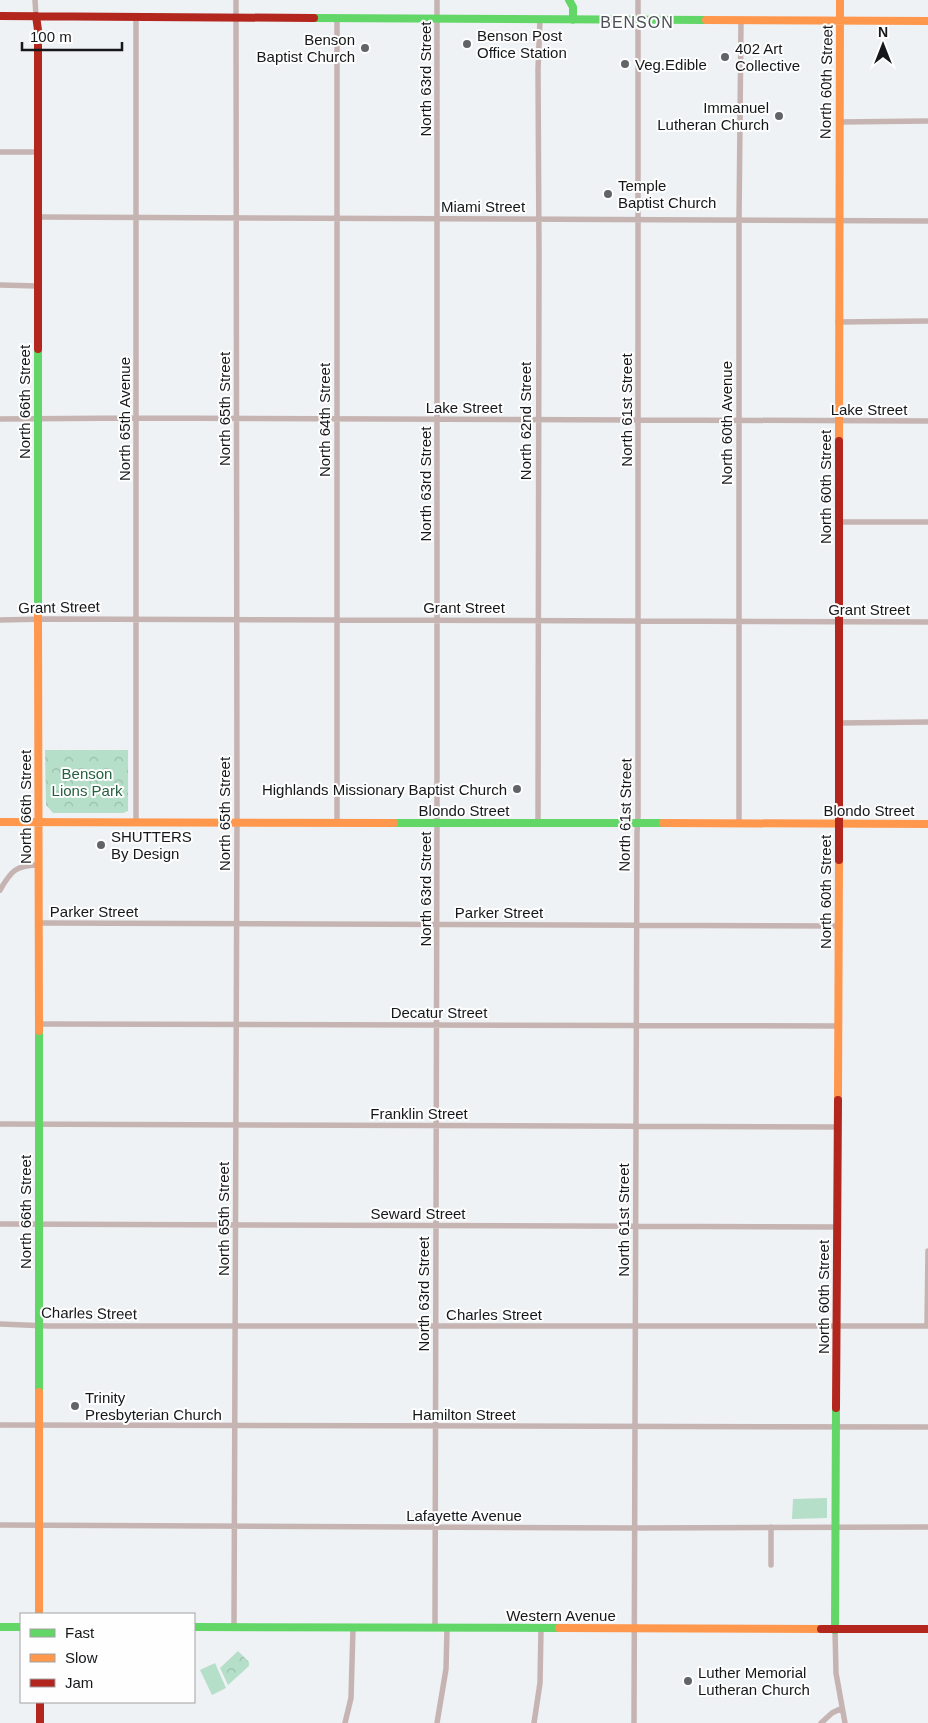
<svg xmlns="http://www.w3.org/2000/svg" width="928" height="1723" font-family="Helvetica,sans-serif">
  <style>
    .forest { fill: url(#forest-crowns) }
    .garden { fill: #b5dfc8 }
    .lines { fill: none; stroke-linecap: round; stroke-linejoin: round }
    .street { stroke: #c6b4b2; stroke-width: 5.5 }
    .fast { stroke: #63d668; stroke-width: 8 }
    .slow { stroke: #ff974d; stroke-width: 8 }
    .jam { stroke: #b3261e; stroke-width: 8 }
    .poi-dot { fill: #616466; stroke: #fefefe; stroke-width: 2 }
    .labels { text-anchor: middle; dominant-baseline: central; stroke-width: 4; stroke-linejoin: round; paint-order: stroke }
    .poi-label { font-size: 15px; fill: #151719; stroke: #fefefe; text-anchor: start }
    .street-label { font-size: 15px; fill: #151719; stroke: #fefefe }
    .park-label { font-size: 15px; fill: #256040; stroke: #fefefe }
    .neighbourhood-label { font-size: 16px; letter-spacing: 1px; fill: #4a5055; stroke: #fefefe }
  </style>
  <defs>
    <pattern id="forest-crowns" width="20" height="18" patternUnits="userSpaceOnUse" patternTransform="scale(1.25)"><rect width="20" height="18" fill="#b5dfc8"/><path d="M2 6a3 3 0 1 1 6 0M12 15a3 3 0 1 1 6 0" fill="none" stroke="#9bbfab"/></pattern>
  </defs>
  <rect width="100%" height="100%" fill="#eef2f5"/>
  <path class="forest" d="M45,750H128V811L123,813H53L46,805Z
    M238,1651L249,1662V1666L228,1685L220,1668Z"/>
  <path class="garden" d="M827,1498V1518L792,1519L793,1499Z
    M215,1663L226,1688L212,1695L200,1670Z"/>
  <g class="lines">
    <path class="street" d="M35,0L36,16
      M337,18V823
      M839,122L928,121
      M0,152H38
      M38,217L928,221
      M0,285L38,286
      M838,322L928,321
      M0,419L136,418L928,421
      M838,522H928
      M0,620L47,619L928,622
      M838,723L928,722
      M136,822V17
      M538,823L539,254L538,69L540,19
      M739,824V220L741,21
      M0,890C11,871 16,865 39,865
      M39,923L839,926
      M39,1024L838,1026
      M0,1124L837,1127
      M0,1224L837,1227
      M0,1324L48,1326H928
      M927,1326L928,1251
      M0,1425L928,1427
      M0,1525L634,1528L928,1527
      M771,1527V1565
      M234,1627L237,823L236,0
      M435,1628L437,823V0
      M835,1630L836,1673L845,1723
      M345,1723L351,1698L353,1628
      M437,1723L446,1669L447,1629
      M534,1723L540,1683L541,1629
      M634,1723L637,833L638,816V0
      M821,1723L832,1713L842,1708"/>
    <path class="fast" d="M569,0L573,7V20
      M314,18L706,20
      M38,349V615
      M394,823H663
      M39,1031V1392
      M0,1627H21
      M194,1627L559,1628
      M835,1630L836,1408"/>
    <path class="slow" d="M706,20L928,21
      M839,441L840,0
      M38,615L39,1031
      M0,822L394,823
      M663,823L928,824
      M838,1100L839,860
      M39,1392V1614
      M559,1628L821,1629"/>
    <path class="jam" d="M0,16L314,18
      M36,16L38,30V349
      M839,441V860
      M836,1408L838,1100
      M821,1629H928
      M40,1702V1723"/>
  </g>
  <g class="poi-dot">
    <circle cx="467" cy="44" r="5"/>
    <circle cx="365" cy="48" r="5"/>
    <circle cx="725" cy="57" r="5"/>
    <circle cx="625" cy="64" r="5"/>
    <circle cx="779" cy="116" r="5"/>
    <circle cx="608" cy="194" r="5"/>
    <circle cx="517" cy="789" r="5"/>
    <circle cx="101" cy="845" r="5"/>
    <circle cx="75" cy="1406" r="5"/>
    <circle cx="688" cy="1681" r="5"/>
  </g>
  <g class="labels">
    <g class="poi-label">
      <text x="477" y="35">Benson Post<tspan x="477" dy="17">Office Station</tspan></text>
      <text x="355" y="39" text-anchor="end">Benson<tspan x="355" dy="17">Baptist Church</tspan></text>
      <text x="735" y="48">402 Art<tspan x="735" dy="17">Collective</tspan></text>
      <text x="635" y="64">Veg.Edible</text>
      <text x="769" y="107" text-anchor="end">Immanuel<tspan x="769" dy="17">Lutheran Church</tspan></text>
      <text x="618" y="185">Temple<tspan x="618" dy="17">Baptist Church</tspan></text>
      <text x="507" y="789" text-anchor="end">Highlands Missionary Baptist Church</text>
      <text x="111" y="836">SHUTTERS<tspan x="111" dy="17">By Design</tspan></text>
      <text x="85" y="1397">Trinity<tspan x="85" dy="17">Presbyterian Church</tspan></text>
      <text x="698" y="1672">Luther Memorial<tspan x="698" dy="17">Lutheran Church</tspan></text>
    </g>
    <g class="street-label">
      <text transform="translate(425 79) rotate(-90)">North 63rd Street</text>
      <text transform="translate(826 82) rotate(-89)">North 60th Street</text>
      <text x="483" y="206">Miami Street</text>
      <text transform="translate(24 402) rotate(-90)">North 66th Street</text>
      <text x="464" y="407">Lake Street</text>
      <text transform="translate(224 409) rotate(-90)">North 65th Street</text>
      <text x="869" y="409">Lake Street</text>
      <text transform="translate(626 410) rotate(-90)">North 61st Street</text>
      <text transform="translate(124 419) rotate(-90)">North 65th Avenue</text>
      <text transform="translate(324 420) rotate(-90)">North 64th Street</text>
      <text transform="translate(525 421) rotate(-90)">North 62nd Street</text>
      <text transform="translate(726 423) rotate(-90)">North 60th Avenue</text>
      <text transform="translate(425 484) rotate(-90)">North 63rd Street</text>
      <text transform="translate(825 487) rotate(-90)">North 60th Street</text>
      <text transform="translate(59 607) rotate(-1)">Grant Street</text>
      <text x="464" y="607">Grant Street</text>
      <text x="869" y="609">Grant Street</text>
      <text transform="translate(25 807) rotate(-90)">North 66th Street</text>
      <text x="464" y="810">Blondo Street</text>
      <text x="869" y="810">Blondo Street</text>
      <text transform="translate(224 814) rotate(-90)">North 65th Street</text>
      <text transform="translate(625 815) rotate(-89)">North 61st Street</text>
      <text transform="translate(425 889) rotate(-90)">North 63rd Street</text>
      <text transform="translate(825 892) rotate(-90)">North 60th Street</text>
      <text x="94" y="911">Parker Street</text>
      <text x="499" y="912">Parker Street</text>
      <text x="439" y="1012">Decatur Street</text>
      <text x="419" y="1113">Franklin Street</text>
      <text transform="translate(25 1212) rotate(-90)">North 66th Street</text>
      <text x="418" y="1213">Seward Street</text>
      <text transform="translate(223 1219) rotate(-90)">North 65th Street</text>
      <text transform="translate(623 1220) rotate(-90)">North 61st Street</text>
      <text transform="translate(423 1294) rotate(-90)">North 63rd Street</text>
      <text transform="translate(823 1297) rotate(-90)">North 60th Street</text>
      <text transform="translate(89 1313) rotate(1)">Charles Street</text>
      <text x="494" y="1314">Charles Street</text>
      <text x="464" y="1414">Hamilton Street</text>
      <text x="464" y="1515">Lafayette Avenue</text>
      <text x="561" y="1615">Western Avenue</text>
    </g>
    <g class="park-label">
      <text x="87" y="773">Benson<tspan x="87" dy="17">Lions Park</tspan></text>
    </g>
    <g class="neighbourhood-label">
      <text x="637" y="22">BENSON</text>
    </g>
  </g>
  <rect x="20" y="1613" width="175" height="90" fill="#fefefe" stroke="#a1a2a2"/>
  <rect x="30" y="1629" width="25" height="8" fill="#63d668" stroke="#a1a2a2"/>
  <text x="65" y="1638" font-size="15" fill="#151719">Fast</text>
  <rect x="30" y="1654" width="25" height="8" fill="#ff974d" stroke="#a1a2a2"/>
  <text x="65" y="1663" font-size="15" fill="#151719">Slow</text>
  <rect x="30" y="1679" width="25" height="8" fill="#b3261e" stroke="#a1a2a2"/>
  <text x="65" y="1688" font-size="15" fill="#151719">Jam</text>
  <g transform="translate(883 45)" stroke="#fefefe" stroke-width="4" paint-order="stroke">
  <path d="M0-4L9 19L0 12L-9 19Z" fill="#151719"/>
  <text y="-8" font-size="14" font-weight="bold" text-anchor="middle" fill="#151719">N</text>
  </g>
  <path d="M22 42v8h100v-8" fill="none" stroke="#151719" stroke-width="2.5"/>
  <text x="30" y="42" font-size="15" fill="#151719" stroke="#fefefe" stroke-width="4" paint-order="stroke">100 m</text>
</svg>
